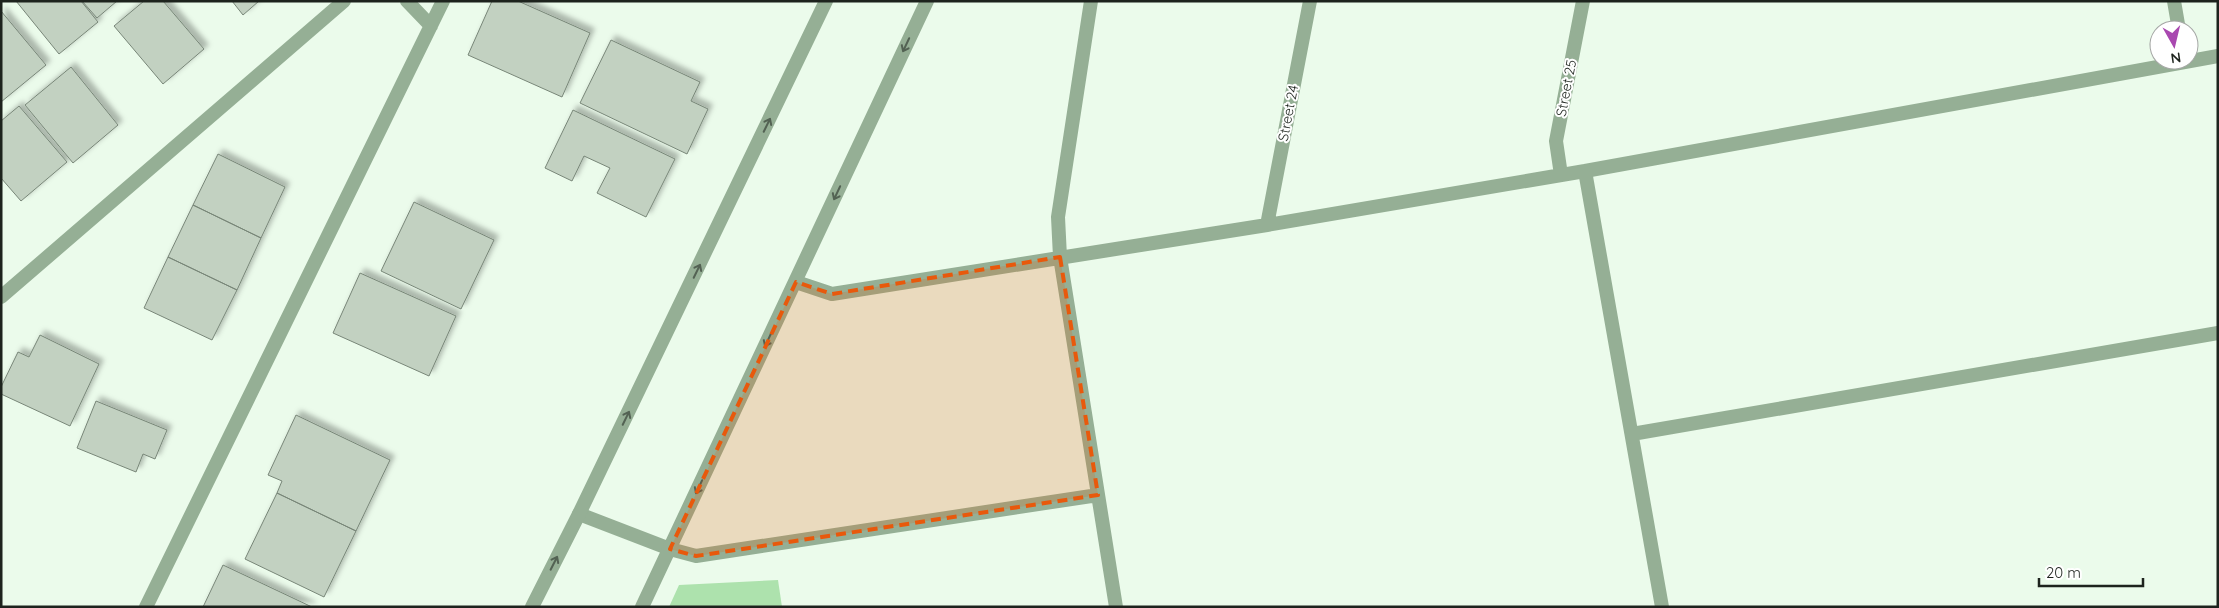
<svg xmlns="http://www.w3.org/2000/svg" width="2219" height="608" font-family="Quicksand,sans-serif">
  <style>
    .green { fill: #ade2ad }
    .building { fill: #c2d1c1; stroke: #788678; filter: url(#shadow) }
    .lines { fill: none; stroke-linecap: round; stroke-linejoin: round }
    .minor { stroke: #95af95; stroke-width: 14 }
    .tertiary { stroke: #95af95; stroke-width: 14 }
    .oneway { stroke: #536253 }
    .marked { fill: #e8590c; fill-opacity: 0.2; stroke: #e8590c; stroke-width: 4; stroke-dasharray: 10 6; stroke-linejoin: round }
    .labels { text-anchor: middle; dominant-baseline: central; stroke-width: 4; stroke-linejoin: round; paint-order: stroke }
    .street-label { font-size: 14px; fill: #1d231d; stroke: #fff }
  </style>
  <defs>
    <filter id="shadow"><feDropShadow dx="4.5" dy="-4.5" stdDeviation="2.5" flood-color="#0004"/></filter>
  </defs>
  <rect width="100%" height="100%" fill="#ebfbeb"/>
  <path class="green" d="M778,580L782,607H669L679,585Z"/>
  <path class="building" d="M16,1H81L98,22L59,54Z
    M82,1H117L97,18Z
    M144,1H163L204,49L163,84L114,26Z
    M232,1H259L243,15Z
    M492,1H518L590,33L562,97L468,55Z
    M1,11L46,65L1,102Z
    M611,40L700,82L691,101L708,109L687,154L580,103Z
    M71,67L118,125L73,163L25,105Z
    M19,106L67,162L21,201L1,178V121Z
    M573,110L675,159L646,217L597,193L610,168L584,156L572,181L545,168Z
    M218,154L285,187L261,238L193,205Z
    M414,202L494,240L461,309L381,271Z
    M193,205L261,238L237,290L168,257Z
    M168,257L237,290L212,340L144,308Z
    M360,273L456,316L429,376L333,333Z
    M40,335L99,364L70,426L1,394V387L18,352L29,357Z
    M96,401L167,430L155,459L143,454L136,472L77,448Z
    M296,415L390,460L356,531L277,493L282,481L268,475Z
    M277,493L356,531L324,597L245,559Z
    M223,565L312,607H203Z"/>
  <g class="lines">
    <path class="minor" d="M407,1L431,26
      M1091,1L1058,217L1060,257L1116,607
      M2174,1L2179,30
      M1585,171L1662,607
      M1561,175L1556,141L1583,1
      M1267,225L1310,1
      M796,282L832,294L1267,225L1585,171L2218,56
      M1,297L344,1
      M1632,434L2218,333
      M579,514L670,549L696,556L1098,495
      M146,607L443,1"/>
    <path class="tertiary" d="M532,607L579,514L826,1
      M642,607L927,1"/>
  </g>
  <defs><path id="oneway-shaft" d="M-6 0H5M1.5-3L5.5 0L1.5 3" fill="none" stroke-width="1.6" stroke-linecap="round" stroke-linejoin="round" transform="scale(1.25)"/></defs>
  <g class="oneway">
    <use href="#oneway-shaft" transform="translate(906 45) rotate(115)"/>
    <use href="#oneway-shaft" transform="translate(767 125) rotate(-64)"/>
    <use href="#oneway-shaft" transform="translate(837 193) rotate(115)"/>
    <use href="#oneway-shaft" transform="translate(697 271) rotate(-64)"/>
    <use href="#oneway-shaft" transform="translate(768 340) rotate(115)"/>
    <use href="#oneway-shaft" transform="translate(626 418) rotate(-64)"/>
    <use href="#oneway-shaft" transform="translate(699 487) rotate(115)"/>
    <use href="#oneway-shaft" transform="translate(554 563) rotate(-63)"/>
  </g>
  <path class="marked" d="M1060,257L1098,495L696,556L670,549L796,282L832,294Z"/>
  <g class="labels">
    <g class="street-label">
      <text transform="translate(1566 88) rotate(-79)">Street 25</text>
      <text transform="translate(1288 113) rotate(-79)">Street 24</text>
    </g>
  </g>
  <rect width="2219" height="608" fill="none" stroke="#1d231d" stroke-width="5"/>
  <g transform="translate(2174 45) rotate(172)"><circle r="24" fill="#ffffff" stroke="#a5a7a5"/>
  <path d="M0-4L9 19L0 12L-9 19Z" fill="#a948b0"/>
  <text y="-8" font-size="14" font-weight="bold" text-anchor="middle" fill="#1d231d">N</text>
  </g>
  <path d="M2039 578v8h104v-8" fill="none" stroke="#1d231d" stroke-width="2.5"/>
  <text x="2046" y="578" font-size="15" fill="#1d231d" stroke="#ffffff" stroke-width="4" paint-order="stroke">20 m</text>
</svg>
